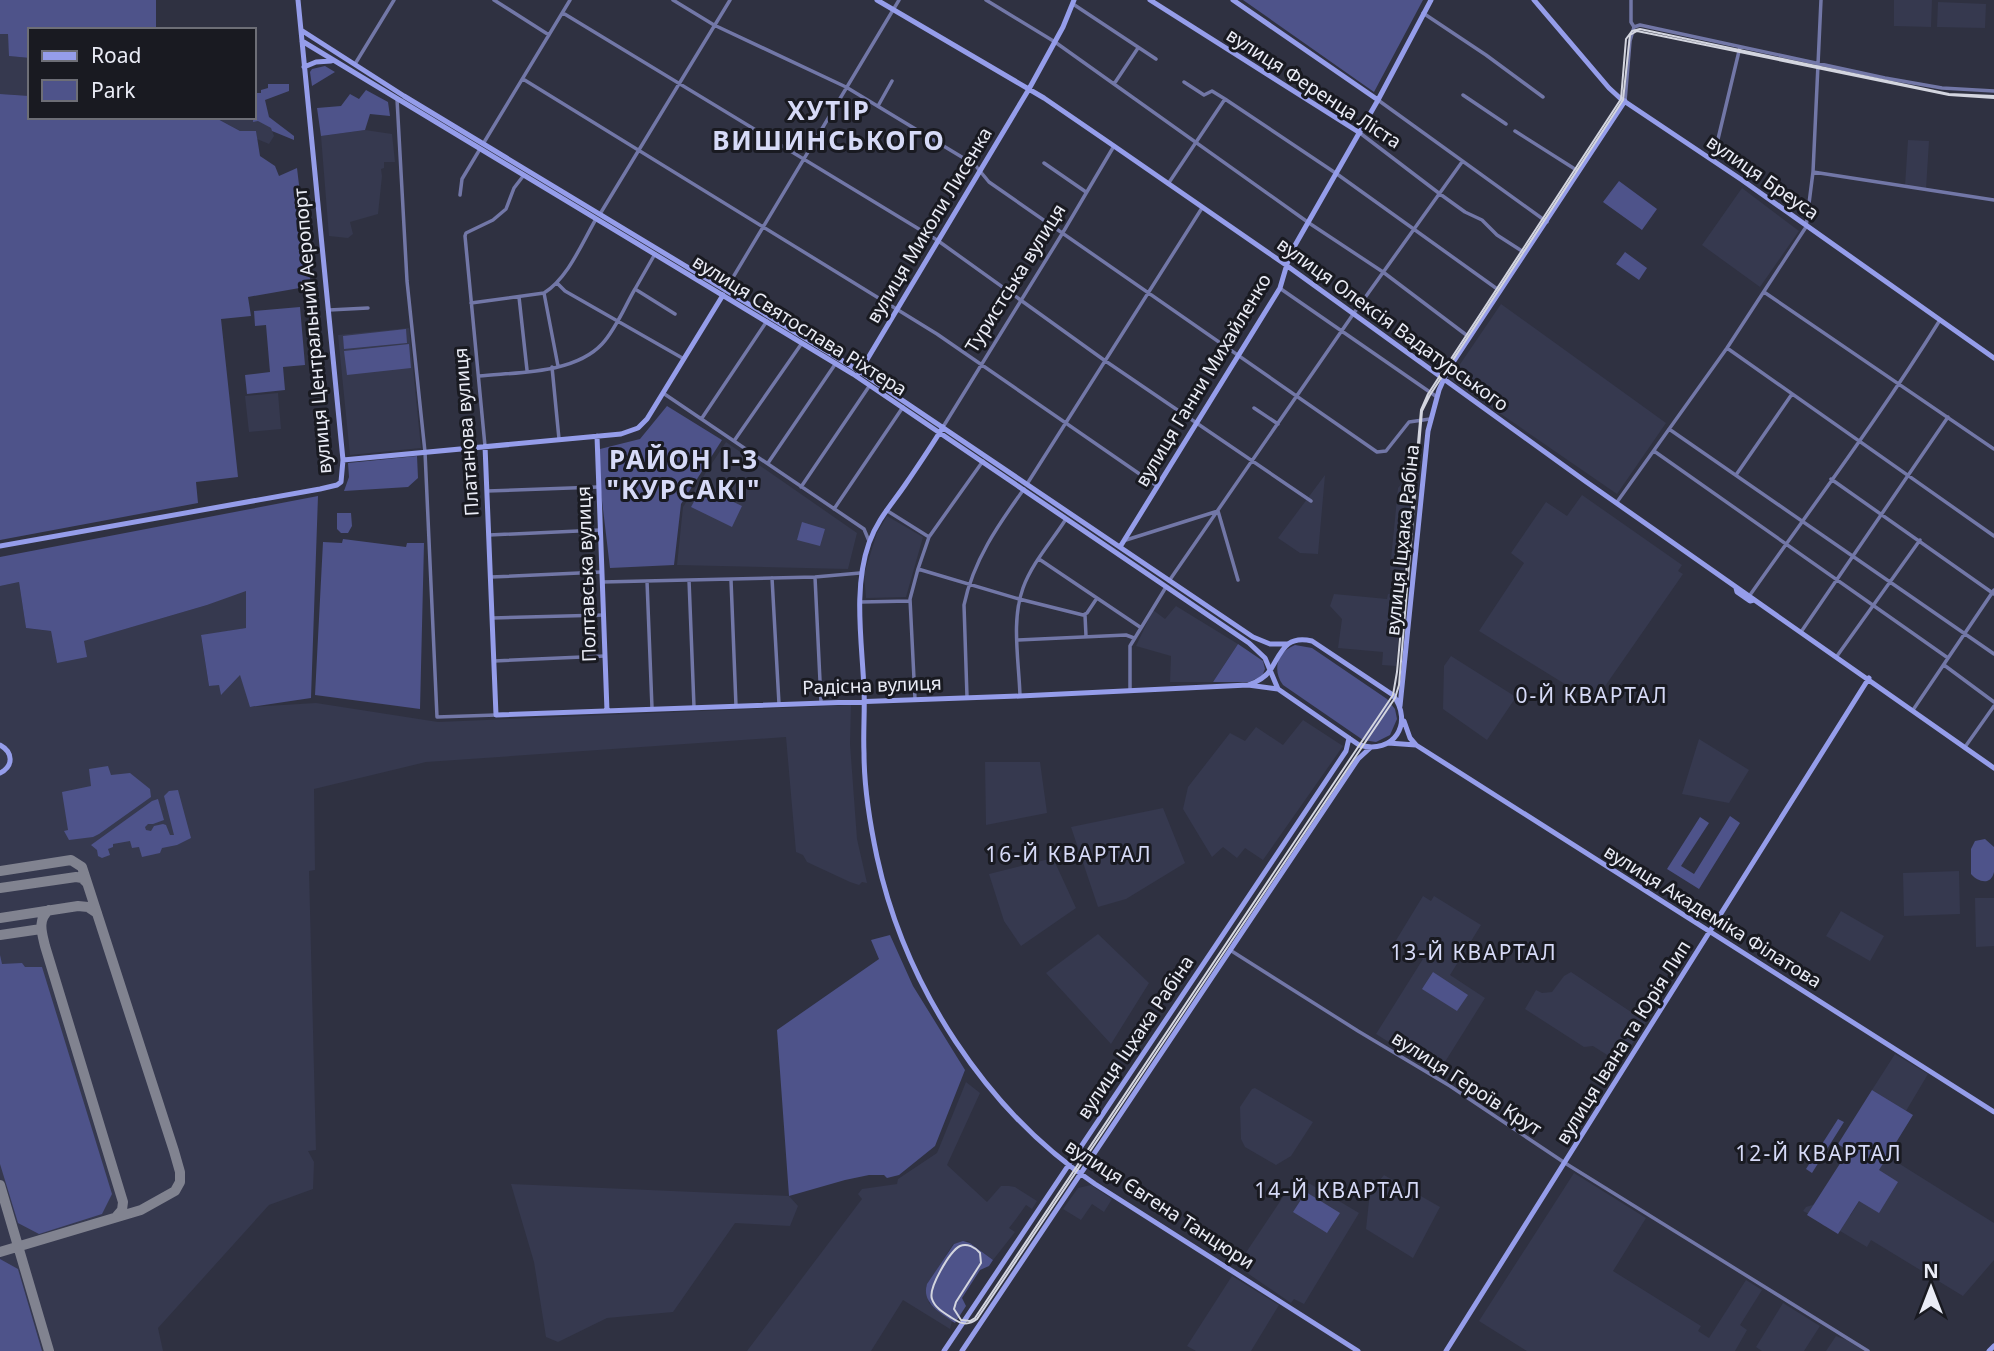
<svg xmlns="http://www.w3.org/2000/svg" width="1994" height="1351" font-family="'Noto Sans',sans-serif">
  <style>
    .built { fill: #36394f }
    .green { fill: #4e538a }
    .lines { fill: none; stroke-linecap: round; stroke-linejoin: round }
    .taxiway { stroke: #818390; stroke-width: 10 }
    .street { stroke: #7277a7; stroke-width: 3.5 }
    .secondary { stroke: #959dea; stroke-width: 5 }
    .tram { stroke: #d3d5df; stroke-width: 2 }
    .labels { text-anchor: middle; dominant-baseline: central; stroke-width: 6; stroke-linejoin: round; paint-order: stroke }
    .street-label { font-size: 19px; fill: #eaecf6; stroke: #191a21 }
    .neighbourhood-label { font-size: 21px; letter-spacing: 2px; fill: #d6daf7; stroke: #191a21 }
    .district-label { font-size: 26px; font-weight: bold; letter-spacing: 2px; fill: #d6daf7; stroke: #191a21 }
  </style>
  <rect width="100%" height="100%" fill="#2f3141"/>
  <path class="built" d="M1894,0H1932L1931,27L1894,26Z
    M1938,2L1986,4L1985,28L1937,27Z
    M0,34H8L10,56L30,58V96L0,94Z
    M214,117H253V121L258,120L271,128L274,136L269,144L257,139L256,131H240Z
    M365,130L392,134L395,162H384V168L381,169L382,176L378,214L350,222L353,234L348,238L329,236L321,136Z
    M1908,140L1929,141L1926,189L1905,186Z
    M1742,188L1799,231L1760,287L1702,245Z
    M1501,304L1666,423L1617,494L1450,379Z
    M409,328L421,448L350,455L338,335Z
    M278,393L281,429L249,432L245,396Z
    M726,442L857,533L848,569L677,565L683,507Z
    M1325,475L1318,554L1300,553L1278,538Z
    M1409,475L1412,476L1404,571L1390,570L1398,488Z
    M1582,495L1682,565L1678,571L1683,574L1594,702L1479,631L1524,563L1511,553L1546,502L1567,516Z
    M887,516L923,537L906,597L866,598L864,574L877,533Z
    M19,582L26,628L51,631L57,663L83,641L207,605L246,590V628L201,636L209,686L219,684L221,694L240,674L251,707L316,703L438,722L851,705L850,744L857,839L867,883L862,882L859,885L850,882L807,862L803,855L796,852L786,737L426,762L314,789L315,870L309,871L316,1150L308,1151L314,1162L313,1189L269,1205L158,1328L163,1351H0V586Z
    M1334,594L1387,599L1388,594L1402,595L1396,666L1382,665L1383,652L1338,648L1342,619L1330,606Z
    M1176,606L1238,644L1213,682H1170L1171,656L1136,646L1153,610L1165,619Z
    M1451,656L1516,697L1487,740L1443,709L1444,666Z
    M1303,720L1343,746L1263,860L1245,848L1237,858L1223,847L1212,857L1183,809L1188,787L1230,733L1245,741L1256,727L1283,745Z
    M1699,739L1749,770L1729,803L1682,794Z
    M985,762H1040L1047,813L986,825Z
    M1163,808L1185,863L1126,899L1098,907L1071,827Z
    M1053,858L1076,908L1021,946L1004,921L989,874Z
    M1959,871L1960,914L1904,916L1903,873Z
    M1423,896L1431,901L1434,896L1481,925L1450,975L1485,998L1438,1073L1376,1034L1423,959L1395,942Z
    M1975,898H1994V946L1976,947Z
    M1841,911L1884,936L1870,961L1826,936Z
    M1098,934L1149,983L1111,1044L1046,973Z
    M1571,972L1646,1022L1620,1063L1593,1046L1584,1047L1525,1009L1536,990L1542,993L1552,992L1564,976Z
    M1895,1054L1928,1074L1906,1111L1872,1090Z
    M966,1082L980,1093L947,1165L987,1202L1001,1186H1009L1015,1187L1037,1201L1032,1209L1026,1205L1016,1219L1009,1228L1015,1232L993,1260L968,1241L953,1244L926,1287L929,1303L952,1321L950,1329L903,1300L871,1351H747L862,1199L858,1194L862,1189L897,1184L898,1179L937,1153Z
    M1255,1088L1313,1122L1291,1156L1276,1165L1245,1147L1241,1139L1240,1107L1252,1089Z
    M1887,1156L1994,1223V1260L1963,1296L1871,1240L1867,1247L1830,1225L1824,1226L1813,1216L1803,1211L1806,1207L1822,1202L1850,1216Z
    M1574,1173L1646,1218L1613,1271L1701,1326L1698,1331L1709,1338L1746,1280L1762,1290L1740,1325L1747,1330L1735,1351H1527L1479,1321Z
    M1384,1175L1440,1207L1413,1258L1366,1229L1370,1192Z
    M1297,1176L1359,1213L1304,1304L1294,1299L1291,1303L1237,1266Z
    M511,1184L789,1196L798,1206L790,1226L735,1223L673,1312L607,1318L558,1342L546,1337L534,1262Z
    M1091,1185L1112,1199L1104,1212L1092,1204L1081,1220L1063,1209L1078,1188Z
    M1232,1276L1279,1305L1251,1351H1196L1187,1346Z
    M1783,1303L1820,1326L1804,1351H1762L1756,1347Z
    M1836,1336L1847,1340L1864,1351H1826Z"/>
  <path class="green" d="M0,0H156V30H30V58L9,56L8,34H0Z
    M1243,0H1423L1374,92Z
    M325,66L335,72L312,86L310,72L312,69Z
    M268,84H289V91L265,100L269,117L294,136V140L272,131L271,128L258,121L253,122L254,93H261V90L268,88Z
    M366,90L388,102L390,116L370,114L365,130L321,136L317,108L341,106L350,94L359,99Z
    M0,94L30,96V117H214L240,131H256L260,156L275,166L279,176L297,168L311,286L248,297L251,316L221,319L238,477L196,482L198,503L0,540Z
    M1619,181L1657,209L1642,230L1603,202Z
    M1625,252L1647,268L1639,280L1616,264Z
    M300,307L305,365L283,367L285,390L247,394L245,375L270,372L266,325L255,326L254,311Z
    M406,329L407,343L344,349L343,336Z
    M409,344L411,368L347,375L344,351Z
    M667,406L722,440L681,504L674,565L610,568L596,450L640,439Z
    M417,456L418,478L408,487L344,491L349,477L348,463Z
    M702,487L742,506L732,527L691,507Z
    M318,496L311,698L250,707L240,675L221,695L219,685L209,686L201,635L246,628V591L207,605L84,641L87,657L57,663L51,631L26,628L19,582L0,586V557Z
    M337,513H351L352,526L348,533H341L337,529Z
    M802,522L825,529L820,546L797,540Z
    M343,539L406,547L407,543H424L420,709L315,695L323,542L342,543Z
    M1238,644L1263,661L1265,669L1262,676L1249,682H1213Z
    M1295,645L1312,648L1387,699L1395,709L1397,719L1390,735L1376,742L1363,740L1283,685C1272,670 1277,652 1295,645Z
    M108,766L111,775L130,773L150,789L151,797L99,834L93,837L69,840L64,831L68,830L62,792L91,786L89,769Z
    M178,790L191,838L177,845L162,848L160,853L142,857L139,847L132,848L130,841L113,844V847L108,849L110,855L102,858L98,856L97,850L91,845L152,801L158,799L164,820L153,824H148L145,827L146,830L151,831L154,826L163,824L166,825L170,835H174L164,796L169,791Z
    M1730,816L1740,823L1699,889L1667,869L1700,817L1709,823L1681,866L1694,874Z
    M1985,839L1994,847C1994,855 1994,864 1994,872C1991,886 1978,882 1971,874V849L1975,841Z
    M890,935L913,986L965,1070L935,1146L899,1175L887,1178L884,1175H869L845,1180L789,1196L777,1030L879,959L871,940Z
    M0,955L2,964L22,963L25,967H42L112,1194L102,1214L39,1234L18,1223L0,1164Z
    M1433,972L1468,995L1457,1011L1422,989Z
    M1872,1090L1913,1115L1879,1170L1898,1182L1879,1213L1859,1201L1838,1234L1807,1215L1848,1151L1838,1144Z
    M1838,1119L1844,1122L1812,1173L1806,1169Z
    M1306,1192L1340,1213L1327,1233L1293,1212Z
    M963,1241L970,1243L993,1260L989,1266L980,1270L962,1298L966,1306L955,1323C941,1313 921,1303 927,1284L954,1244Z
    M0,1259L18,1269L42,1351H0Z"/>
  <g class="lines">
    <path class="taxiway" d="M0,871L71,860L82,867L174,1151L180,1172V1182L175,1191L141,1210L0,1252
      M0,888L76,877L82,878L87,883
      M49,910C37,920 42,933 45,946L123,1202L122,1210L116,1217
      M0,918L78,906L88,907L97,913
      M0,935L41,929
      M0,1185L49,1351"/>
    <path class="street" d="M494,0L549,35
      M673,0L714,25L846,87L975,165L989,182L1377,452L1386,451L1409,422L1430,419
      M986,0L1055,42L1309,223L1383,272L1469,337
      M1073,4L1156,59
      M563,13L937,240L1104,360L1311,501
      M1423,13L1486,55L1543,97
      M1634,27L1640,25L1885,78L1942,88L1994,91
      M355,64L394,0
      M523,79L937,334L1157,486
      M1184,82L1204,95L1212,91L1225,99L1337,174L1500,291
      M1114,84L1138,48
      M1463,95L1506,124
      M397,99L407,281L425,452L437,717L496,715
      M1378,100L1547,222
      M1625,101L1630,41L1634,27L1631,22V0
      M878,106L892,81
      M1515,131L1578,171
      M1360,133L1440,194L1465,212L1482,220L1497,235L1525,253
      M1718,139L1740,47
      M483,144L570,0
      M1044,163L1086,192
      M1813,172L1994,200
      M1168,184L1225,99
      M460,195L462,179L480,149
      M600,214L730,0
      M557,283L565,291L684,359
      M635,289L655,254
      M726,289L899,0
      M1281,289L1437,397
      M1764,292L1994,449
      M544,293L558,366
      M519,297L527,370
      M471,303L544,293C568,278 582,243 596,219
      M329,310L368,308
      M1727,348L1994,536
      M552,367L559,439
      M479,376C517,372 574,374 602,344C616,329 625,306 635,289L675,314
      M663,393L864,529L869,541
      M1254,408L1278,424
      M702,418L767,321
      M943,427L1062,234L1114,146
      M1669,429L1994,654
      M734,441L802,343
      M485,446L465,236L466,233L493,220L506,209L514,188L524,175
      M1654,451L1948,658
      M768,463L836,363
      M1736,475L1792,394
      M1831,479L1994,594
      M1027,484L1202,208
      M801,487L870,385
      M487,491L598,487
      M1617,502L1727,348L1806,227L1813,172L1821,0
      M834,509L903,407
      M886,510L929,537
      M489,535L600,530
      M1126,540L1218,511L1238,580
      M1039,559L1140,627
      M918,569L1019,599L1083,615L1087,613L1097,598
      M491,577L601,572
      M815,577L821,702
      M772,578L779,704
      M689,580L694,707
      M731,580L736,706
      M647,581L652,708
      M1169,581L1354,313L1462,162
      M602,582L815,577L860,573
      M1750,595C1814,504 1881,415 1940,320
      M861,602L910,601
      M1085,615L1086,636
      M492,618L604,615
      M1801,632L1948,417
      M1018,640L1126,635L1134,638
      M1837,656L1920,540
      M494,661L605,656
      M1944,665L1994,702
      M1130,690V646L1166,587
      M1020,696C1019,661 1011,621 1023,588C1032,563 1052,541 1066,519
      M967,697L964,605C973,561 998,525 1024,489
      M915,699L910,599L918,569L929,537L983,461
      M1913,710L1994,590
      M1965,747L1994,706
      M1230,950L1358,1031L1450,1086L1565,1163L1868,1351"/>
    <path class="secondary" d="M877,0L1044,98L1114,146L1286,265L1585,481L1994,768
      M1150,0L1360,133
      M1233,0L1378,100
      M1534,0L1609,88L1621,99L1742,180L1994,358
      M301,30L404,96L856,369L1253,637L1270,644H1287
      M302,41L853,374L1249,643L1265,658L1278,689L1359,745C1394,755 1414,723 1393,695L1312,641C1286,635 1282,651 1271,669C1266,677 1257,682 1248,685
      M304,67L316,62L331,61
      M859,373L1029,89L1063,27L1074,0
      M943,427C931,447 918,466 905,485C892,504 877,520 869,543C853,588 862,642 864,689C865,710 863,732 864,753C864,787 870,824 877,857C905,986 986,1111 1095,1184L1358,1351
      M597,436L607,711
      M485,446L496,715L1020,696L1248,685L1278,689
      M343,460L621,434L638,428L647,419L723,295
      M0,546L320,489L337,485L341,482L343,460L298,0
      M1120,547L1280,288L1290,254L1378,100L1431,0
      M1736,588L1737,592L1750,601L1754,600
      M1400,706L1428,431L1439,390L1448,370L1625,101
      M1404,721L1410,738L1416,745L1994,1112
      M1388,743L1416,745
      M0,745C13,752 14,766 0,773
      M944,1351L1346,751L1349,738
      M962,1351L1358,759L1370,748
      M1446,1351L1869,678
      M1989,1351L1994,1346"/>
    <path class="tram" d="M1994,96L1949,94L1640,29L1632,31L1626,39L1621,99L1428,394L1421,410L1397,672L1393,695L975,1318L970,1321L961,1320L954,1309L956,1302L981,1263L980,1253C975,1247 967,1243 960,1246C950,1251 928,1288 932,1299C935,1308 944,1313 952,1318C961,1324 968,1326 977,1319L1395,698L1399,685L1422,411L1430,395L1623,100L1630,35L1637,31L1949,95L1994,98"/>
  </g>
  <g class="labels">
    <g class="street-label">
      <text transform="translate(1314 88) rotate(33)">вулиця Ференца Ліста</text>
      <text transform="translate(1763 177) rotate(35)">вулиця Бреуса</text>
      <text transform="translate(929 225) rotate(-59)">вулиця Миколи Лисенка</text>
      <text transform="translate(1015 278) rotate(-58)">Туристська вулиця</text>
      <text transform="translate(1393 324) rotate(36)">вулиця Олексія Вадатурського</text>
      <text transform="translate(800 325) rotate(32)">вулиця Святослава Ріхтера</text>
      <text transform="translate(312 331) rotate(-95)">вулиця Центральний Аеропорт</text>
      <text transform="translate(1203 380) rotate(-59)">вулиця Ганни Михайленко</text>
      <text transform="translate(466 432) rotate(-94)">Платанова вулиця</text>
      <text transform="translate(1402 540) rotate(-84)">вулиця Іцхака Рабіна</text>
      <text transform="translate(586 574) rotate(-92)">Полтавська вулиця</text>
      <text transform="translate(872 685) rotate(-2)">Радісна вулиця</text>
      <text transform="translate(1713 916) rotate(32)">вулиця Академіка Філатова</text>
      <text transform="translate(1135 1037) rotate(-56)">вулиця Іцхака Рабіна</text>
      <text transform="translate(1623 1042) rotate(-58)">вулиця Івана та Юрія Лип</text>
      <text transform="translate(1467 1083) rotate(33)">вулиця Героїв Крут</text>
      <text transform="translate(1160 1204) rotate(33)">вулиця Євгена Танцюри</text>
    </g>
    <g class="neighbourhood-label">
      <text x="1592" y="695">0-Й КВАРТАЛ</text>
      <text x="1069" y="854">16-Й КВАРТАЛ</text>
      <text x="1474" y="952">13-Й КВАРТАЛ</text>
      <text x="1819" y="1153">12-Й КВАРТАЛ</text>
      <text x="1338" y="1190">14-Й КВАРТАЛ</text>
    </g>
    <g class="district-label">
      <text x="829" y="110">ХУТІР<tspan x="829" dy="30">ВИШИНСЬКОГО</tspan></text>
      <text x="684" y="459">РАЙОН І-3<tspan x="684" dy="30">"КУРСАКІ"</tspan></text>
    </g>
  </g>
  <rect x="28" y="28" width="228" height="91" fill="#191a21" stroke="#6d6e76" stroke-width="2"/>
  <rect x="42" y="51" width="35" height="10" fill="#959dea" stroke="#6d6e76" stroke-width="2"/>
  <text x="91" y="63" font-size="21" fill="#eaecf6">Road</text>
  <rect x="42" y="80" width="35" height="21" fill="#4e538a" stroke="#6d6e76" stroke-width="2"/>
  <text x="91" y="98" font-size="21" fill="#eaecf6">Park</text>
  <g transform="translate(1931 1288)" stroke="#191a21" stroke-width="5" paint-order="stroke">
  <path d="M0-5L12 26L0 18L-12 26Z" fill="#eaecf6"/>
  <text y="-10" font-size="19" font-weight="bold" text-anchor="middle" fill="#eaecf6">N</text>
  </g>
</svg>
